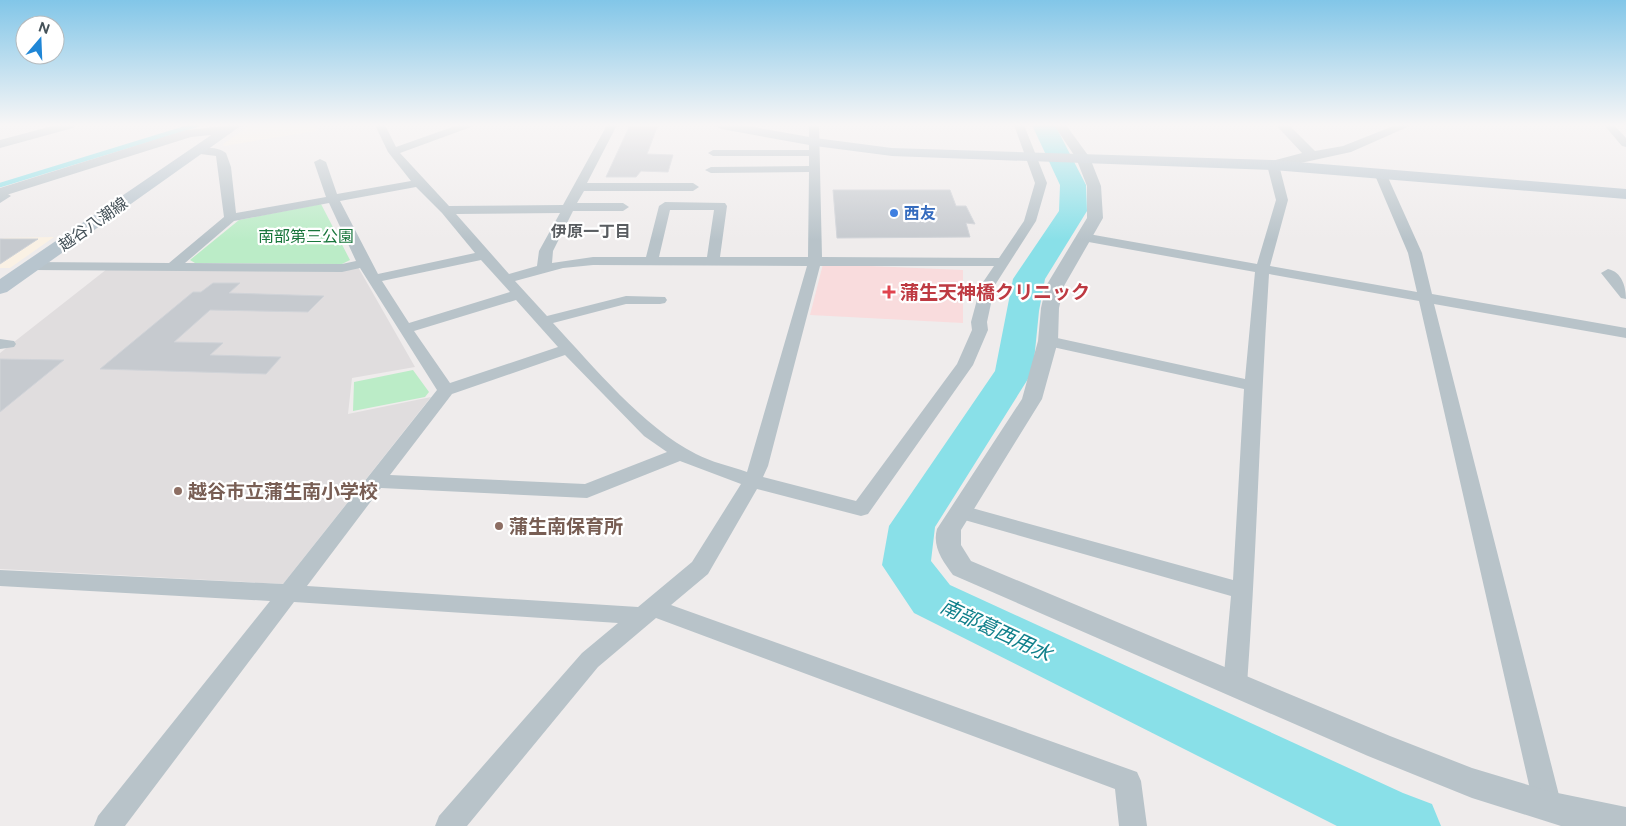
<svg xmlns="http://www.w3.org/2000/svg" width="1626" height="826" font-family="Figtree,'Noto Sans JP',sans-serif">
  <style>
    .commercial { fill: #faf1e4 }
    .education { fill: #e0ddde }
    .medical { fill: #f9dcdd }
    .green { fill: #bbecc7 }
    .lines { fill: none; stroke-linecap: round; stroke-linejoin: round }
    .stream { stroke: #89e0e8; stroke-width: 4.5 }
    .river { fill: #89e0e8; fill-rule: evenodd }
    .building { fill: #c6cacf; stroke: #d0d3d8 }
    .minor { fill: #b8c3c9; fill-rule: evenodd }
    .tertiary { fill: #b8c3c9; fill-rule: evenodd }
    .secondary { fill: #b8c5ce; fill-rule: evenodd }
    .shop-dot { fill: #3f7fe0; stroke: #fff; stroke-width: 2 }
    .health-dot { fill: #e0444e; stroke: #fff; stroke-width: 2 }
    .education-dot { fill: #8d6e63; stroke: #fff; stroke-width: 2 }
    .labels { text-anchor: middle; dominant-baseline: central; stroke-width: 4.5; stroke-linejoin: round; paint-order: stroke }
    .far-shop-label { font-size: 16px; font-weight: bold; fill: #366cbe; stroke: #fff; text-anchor: start }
    .far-street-label { font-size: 16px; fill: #455259; stroke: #fff }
    .far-neighbourhood-label { font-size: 16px; font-weight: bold; fill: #595d61; stroke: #fff }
    .far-park-label { font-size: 16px; fill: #19763c; stroke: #fff }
    .health-label { font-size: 19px; font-weight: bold; fill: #be3a42; stroke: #fff; text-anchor: start }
    .education-label { font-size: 19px; font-weight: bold; fill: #785e54; stroke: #fff; text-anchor: start }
    .water-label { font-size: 20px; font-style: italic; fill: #11808b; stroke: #fff }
  </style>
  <rect width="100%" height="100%" fill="#efecec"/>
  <path class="commercial" d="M251,125H317L316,131L224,146L223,144Z
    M54,237L10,268H0V240L4,238Z"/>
  <path class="education" d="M358,267L415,367L352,378L348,414L431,397L283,584L0,569V353L107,269Z"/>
  <path class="medical" d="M823,264L963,270V323L810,315Z"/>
  <path class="green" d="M321,204L350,260L342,264L195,263L190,260L239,220Z
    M413,370L429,392L425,397L353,411L354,382Z"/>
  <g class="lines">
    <path class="stream" d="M0,185L196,125"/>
    <path class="river" d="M1032,125H1055L1086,185L1087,211L1045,279L1039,311L1033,371L935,527L931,561L950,585L1403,793L1432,804L1441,826H1337L914,613L882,565L889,526L995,371L1013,279L1059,211L1060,185Z"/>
  </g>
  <path class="building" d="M630,125H658L647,154L673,155L668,172L641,171L636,177H606Z
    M833,190H950L956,206H966L975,224L966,223L970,237L837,238Z
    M0,239H38L0,264Z
    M213,283H240L229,293L324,296L308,312L210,310L174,342L223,343L210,355L281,357L266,374L100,369L193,292H201Z
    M0,359L64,360L0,412Z"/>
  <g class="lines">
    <path class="minor" d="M375,125H385L396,147L458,125H472L471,127L400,153L449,206L563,205L607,125H617L587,183H693L699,187L693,191H584L577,203H623L629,207L623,211H573L553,251L552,263L593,257H646L659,206L665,202L725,203L727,206L720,257H808L809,172L711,173L705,170L711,167L809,166V156H713L708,153L713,150H809V125H819L822,257L999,258L1024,221L1035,183L1014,125H1024L1047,183L1036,221L995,285L987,322L988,330L973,365L868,514L861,516L757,489L708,574L671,605L1137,772L1141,781L1147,826H1119L1115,789L656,618L598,667L467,826H435L439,816L582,653L618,623L294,602L125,826H94L98,816L270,601L0,586V570L283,584L437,390L360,268L342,272L32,270L25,266L32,262L169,263L224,217L216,156L193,153L192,151C198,145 220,147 226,153L231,167L236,213L326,197L314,162L320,159L326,162L337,194L411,181L388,152ZM416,187L442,213L475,253L378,274L340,201ZM329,203L356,261L342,264L185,263L234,221ZM670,210H714L707,257H659ZM560,213L539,251L537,266L509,274L456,214ZM481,260L510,292L409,323L382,281ZM593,265L807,266L747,472C730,466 711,462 696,454C643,427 594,367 553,323L626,304H660L665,303L667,300L665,297L626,296L547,316L515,281L563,268ZM820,266H994L981,285L971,322L972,330L957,364L856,501L763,477L768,466ZM516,300L558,347L450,383L414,331ZM565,355L644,436L667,452L585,484L390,475L452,394ZM680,461L741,484L692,562L638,607L307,586L381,488L587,498Z
      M1604,125H1614L1626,138V147L1622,146Z
      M1273,162L1279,165L1288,200L1270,266L1417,292L1408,253L1374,173L1380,170L1386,173L1422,253L1432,294L1626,328V338L1434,304L1562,807L1558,816L1548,820L1538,816L1534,807L1419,301L1269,274C1260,411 1257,548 1247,685L1244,692L1235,695L1226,692L1223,685L1231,596L954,517L951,512L954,507L961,505L1233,580L1244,389L1048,346L1040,341L1048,336L1245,379L1255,272L1083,241L1076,237L1083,233L1257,264L1276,200L1267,165Z
      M0,189L11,196L0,203Z
      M1608,269C1622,272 1626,287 1626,299L1621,298L1601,273Z
      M0,339L14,341L16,344L14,347L0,349Z"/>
    <path class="tertiary" d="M56,125H75L73,128L0,148V140Z
      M1054,125H1066L1090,158L1101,186L1103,218L1064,286L1059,308L1058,341L1042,399L961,530V545L971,561L1390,736L1472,768L1548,791L1626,807V826H1561L1472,798L1368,756L953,575C943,561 932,547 937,529L1022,399L1038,341L1041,308L1046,286L1087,218V186L1076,158Z
      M1276,125H1289L1315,151L1343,146L1396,125H1412L1351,152L1273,169L1268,168L1266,165L1268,162L1302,153Z
      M227,126L231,127L233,130L231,133L191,137L0,197V188L186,130Z"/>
    <path class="secondary" d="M226,125H242L7,292L0,294V279Z
      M714,125H743L815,138L892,148L1273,160L1626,189V199L1273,170L892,156L815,146L721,129Z"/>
  </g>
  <linearGradient id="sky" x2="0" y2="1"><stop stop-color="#82c6e8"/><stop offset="0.52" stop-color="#f8f6f6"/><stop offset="1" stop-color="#f8f6f6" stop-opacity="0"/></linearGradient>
  <rect width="1626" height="240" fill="url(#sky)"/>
  <circle class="shop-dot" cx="894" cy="213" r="5"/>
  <path class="health-dot" d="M886.5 284.5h5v5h5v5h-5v5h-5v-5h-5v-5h5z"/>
  <g class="education-dot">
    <circle cx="178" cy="491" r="5"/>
    <circle cx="499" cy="526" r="5"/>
  </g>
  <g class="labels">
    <g class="far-shop-label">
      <text x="904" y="213">西友</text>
    </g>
    <g class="far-street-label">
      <text transform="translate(93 224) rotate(-35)">越谷八潮線</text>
    </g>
    <g class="far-neighbourhood-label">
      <text x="591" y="231">伊原一丁目</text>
    </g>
    <g class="far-park-label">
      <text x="306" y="236">南部第三公園</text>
    </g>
    <g class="health-label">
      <text x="900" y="292">蒲生天神橋クリニック</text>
    </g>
    <g class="education-label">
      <text x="188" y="491">越谷市立蒲生南小学校</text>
      <text x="509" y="526">蒲生南保育所</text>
    </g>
    <g class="water-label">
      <text transform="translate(996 630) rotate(25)">南部葛西用水</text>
    </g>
  </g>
  <g transform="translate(40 40) rotate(19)"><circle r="24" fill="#ffffff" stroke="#b5babd"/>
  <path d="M0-4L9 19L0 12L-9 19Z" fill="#1f86d6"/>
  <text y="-8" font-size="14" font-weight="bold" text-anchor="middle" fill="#455259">N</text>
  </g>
</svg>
